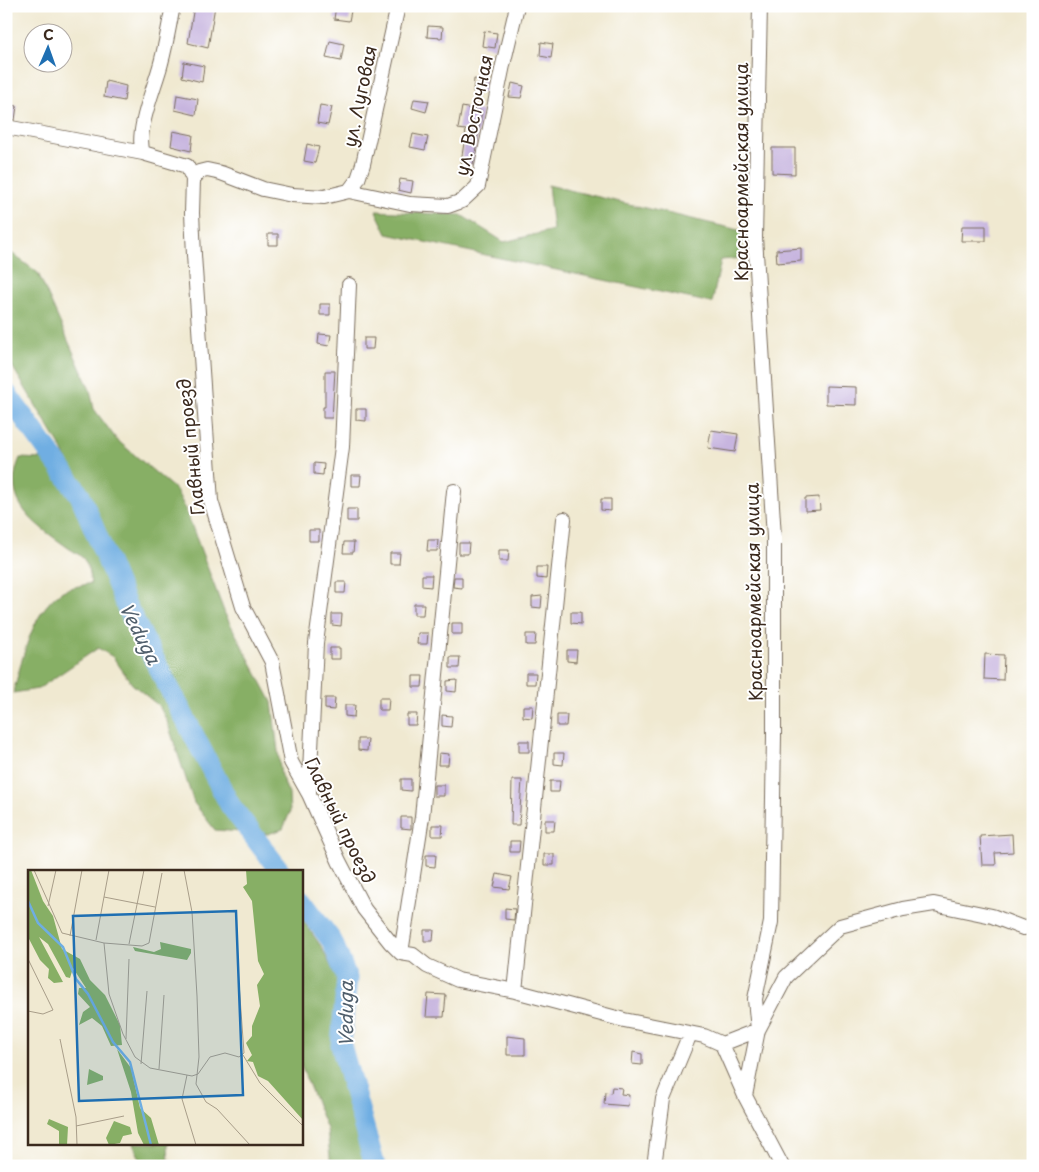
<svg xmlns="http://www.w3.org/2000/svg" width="1039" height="1172" font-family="'Playpen Sans',sans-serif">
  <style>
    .forest { fill: #87af65; stroke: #616c42 }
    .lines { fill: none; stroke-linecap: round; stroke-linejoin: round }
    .river { stroke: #6faee2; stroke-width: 21 }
    .building { fill: #c7b5df }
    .street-casing { stroke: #7a6d5d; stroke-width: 16 }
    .street { stroke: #fff; stroke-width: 14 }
    .labels { text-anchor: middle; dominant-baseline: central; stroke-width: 4; stroke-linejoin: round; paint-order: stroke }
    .street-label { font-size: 18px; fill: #3b2a1e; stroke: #fff }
    .water-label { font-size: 19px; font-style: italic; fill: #505f6c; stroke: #fff }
    .inset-river { fill: none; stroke: #6faee2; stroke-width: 2.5 }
    .inset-road { fill: none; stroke: #a89d89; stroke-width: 1 }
    .view { fill: #1f6fb2; fill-opacity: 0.15; stroke: #1f6fb2; stroke-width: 2.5 }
    .inset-edge { fill: none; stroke: #3b2a1e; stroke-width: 2.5 }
  </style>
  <rect width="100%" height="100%" fill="#fff"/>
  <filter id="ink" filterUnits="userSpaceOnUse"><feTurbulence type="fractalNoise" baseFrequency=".02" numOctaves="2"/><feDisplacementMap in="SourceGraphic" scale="10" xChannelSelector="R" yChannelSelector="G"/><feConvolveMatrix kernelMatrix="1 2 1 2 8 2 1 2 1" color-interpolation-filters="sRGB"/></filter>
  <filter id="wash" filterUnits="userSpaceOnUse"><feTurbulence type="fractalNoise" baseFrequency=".0096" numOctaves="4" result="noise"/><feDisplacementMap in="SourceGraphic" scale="20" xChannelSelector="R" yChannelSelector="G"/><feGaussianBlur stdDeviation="1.12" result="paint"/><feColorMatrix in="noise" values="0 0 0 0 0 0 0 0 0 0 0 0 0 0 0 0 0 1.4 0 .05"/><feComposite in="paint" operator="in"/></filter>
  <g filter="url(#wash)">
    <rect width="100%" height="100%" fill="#f0e9d1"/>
    <path class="forest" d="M548,185L743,231L742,258L721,260L712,303L387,234L376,211L461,215L504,242L553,230Z
      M6,249L38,273L90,390L94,409L117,440L176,490L185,508L225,614L272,702L281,776L289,794L290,812L283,829L268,834L215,830L194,803L167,721L159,706L132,684L113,657L98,648L38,689L13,693C23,659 30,614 61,592C69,587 82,586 91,583C89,577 89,567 85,561C82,555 72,551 67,547C35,524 1,503 20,458L67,460L62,449L6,356Z
      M301,918L321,946L337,978L335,1039L369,1166H331L327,1129L301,1066Z
      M133,1143H168L169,1166H143Z"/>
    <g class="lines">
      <path class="river" d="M6,393L80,495L126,605L230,805L280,871
        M301,900L332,941L347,978L341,1045L375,1166"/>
    </g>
    <g id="blocks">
      <path class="building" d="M194,6H215L208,48L188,43Z
        M336,6H352L349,21L334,19Z
        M428,26L443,27L442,38L427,37Z
        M484,31L497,33L495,48L482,46Z
        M330,41L344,44L341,61L326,58Z
        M541,42L553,44L551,58L540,56Z
        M184,62L204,66L202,82L182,77Z
        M474,79L486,81L485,93L473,92Z
        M106,81L126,86L124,101L104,97Z
        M512,83L524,86L521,98L509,97Z
        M177,95L198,99L196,115L175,110Z
        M414,99L429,101L426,112L412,108Z
        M6,104L17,106L15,120L6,118Z
        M320,105L332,107L328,125L317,123Z
        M462,107L482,111L473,165L461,162L466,130L458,129Z
        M173,131L193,135L191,151L171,146Z
        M413,134L428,137L425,150L410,147Z
        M307,144L319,147L315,163L304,161Z
        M772,148H795V174L772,173Z
        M400,179L413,181L411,193L398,190Z
        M962,226H986V241H961Z
        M268,234H278V245H268Z
        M801,248V261L777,263L776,250Z
        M320,304H330V315H320Z
        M319,334L331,335L329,346L318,344Z
        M364,338H374L373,349H364Z
        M325,371H335L332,418H323V407H325Z
        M826,386L856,387V405L826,404Z
        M356,409H366V421L356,420Z
        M711,430L738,434L735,452L708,448Z
        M314,463L324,464L323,475L314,474Z
        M351,475H361L360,486H351Z
        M819,497L820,510L805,511V498Z
        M601,499H611V511L601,510Z
        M347,509H357V521H347Z
        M309,530H319V541H309Z
        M428,540H438L437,551H427Z
        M344,542H354L353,553H343Z
        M459,543H469L468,554H459Z
        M499,550H509L508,561H499Z
        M390,553H400L399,564H390Z
        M537,567H547L546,579L537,578Z
        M422,575H432L431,587L422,586Z
        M454,577H462V588L453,587Z
        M336,582H346L345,593H336Z
        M542,596L541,608L532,607V597Z
        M414,604H424L423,615H414Z
        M571,612H581V624L571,623Z
        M332,614H342L341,626L332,625Z
        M452,623H462V634H452Z
        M418,633H428L427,644H417Z
        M526,634H536L535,645H526Z
        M330,648H340V659H330Z
        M567,650H577L576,662L567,661Z
        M985,654L1004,655L1003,680L984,679Z
        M450,657H460L459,668H450Z
        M526,673H536L535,684H526Z
        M413,676H423L422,687H413Z
        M457,680L456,692L447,691V681Z
        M325,698H335L334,710L325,709Z
        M379,698H389L388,710H379Z
        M345,705H355L354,717L345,716Z
        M523,706H533L532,718L523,717Z
        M407,714H417L416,725H407Z
        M442,715L452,716L451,727L442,726Z
        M557,715H567L566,726H557Z
        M358,739H368L367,751L358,750Z
        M519,741H529V752H519Z
        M439,753L449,754L448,765H438Z
        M554,753H564L563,765L554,764Z
        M401,779H411V791L401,790Z
        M512,780H522L519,825H511Z
        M550,781H560L559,792H550Z
        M434,785H444V796H434Z
        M401,817H411V829L401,828Z
        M545,820H555L554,831H545Z
        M432,825H443L442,836H432Z
        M1012,834L1013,852L995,853L996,865H982L980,836Z
        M510,841H520L519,852H510Z
        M544,854H554V865H544Z
        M426,855H436L435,867L426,866Z
        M497,874L512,877L509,889L494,887Z
        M505,908L515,909L514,920L505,919Z
        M424,930H434L433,941H424Z
        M428,994L446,995L444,1017H426Z
        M507,1036L525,1038V1055H507Z
        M633,1052L642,1054V1065L632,1064Z
        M612,1087L622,1088L621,1094L629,1095L628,1106L604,1104L605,1092L611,1093Z"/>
    </g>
  </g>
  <g filter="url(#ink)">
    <use href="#blocks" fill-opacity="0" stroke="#7a6d5d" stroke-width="1"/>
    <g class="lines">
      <defs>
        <path id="street" d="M760,6L755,237L774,537V736L771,922L755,999L758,1030L745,1096L782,1166
          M6,127L143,153L187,166L193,179L199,172L207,170L221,173L263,189L292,195L324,197L349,191L410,204L448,206L462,201L478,186L503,65L517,6
          M143,153C135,131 155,87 161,63C166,45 169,25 173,6
          M193,179L192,213L194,255L211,501L243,607L272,662L291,762L309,794L339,861L364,909L390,942L401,953L413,955L427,966L458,980L515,991L624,1020L704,1036L722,1044L758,1030
          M349,191L358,179L363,164L398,6
          M309,793L316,643L342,447L349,285
          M401,953L422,817L454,491
          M515,991L564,519
          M758,1030L786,977L840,926L903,909L934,904L992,916L1023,928L1033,927
          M722,1044L745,1096
          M654,1166L663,1099L690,1034"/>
      </defs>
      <use href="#street" class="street-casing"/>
      <use href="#street" class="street"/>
    </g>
  </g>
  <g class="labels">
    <g class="street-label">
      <text transform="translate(359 96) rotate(-78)">ул. Луговая</text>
      <text transform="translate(473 115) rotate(-78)">ул. Восточная</text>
      <text transform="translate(740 172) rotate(-90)">Красноармейская улица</text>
      <text transform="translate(190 447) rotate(-96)">Главный проезд</text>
      <text transform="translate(753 592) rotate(-91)">Красноармейская улица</text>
      <text transform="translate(341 820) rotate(64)">Главный проезд</text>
    </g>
    <g class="water-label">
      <text transform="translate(141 633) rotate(63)">Veduga</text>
      <text transform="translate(345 1014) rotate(-90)">Veduga</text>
    </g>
  </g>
  <g transform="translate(28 870)">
    <rect width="275" height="275" fill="#f0e9d1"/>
    <path d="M0,0H3L15,31L25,46L34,79L52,89L62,110L77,125L92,155L94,175L83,176L74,156L64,148L51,155L55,142L62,137L50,124L51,118H58L45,98L42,108L38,107L20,74L11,67L35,112L26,113L20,108L21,99L12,90L0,67ZM218,0H275V250L240,211L230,206L225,192L219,191L224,185L218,173L224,166V156L232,136L229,115L236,104L230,91L224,31L215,17L219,14ZM132,72L163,79V83L159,90L107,81L105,77L126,82L133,79ZM89,179L103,198L112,238L123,248L131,275H116L110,263L103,222ZM61,199L75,206V210L59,215ZM21,249L40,257L39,275H31V261L19,254ZM86,251L102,257L104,264L95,266L92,273L81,275L78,268Z" fill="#87af65"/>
    <path class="inset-river" d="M0,31L10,53L35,77L48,109L60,124L85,172L102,192L123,275"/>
    <path class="inset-road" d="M6,0L34,63L76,73L114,76L121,73L134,3M156,0L164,42L169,126L171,187L168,214L178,232L189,239L222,275M76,27L127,37M20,36L28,0M42,66L54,0M68,70L81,0M76,73L81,124L95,164L107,187L122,198L164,206L170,204M101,74L116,0M0,89L25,140L15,144L0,141M32,169L48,247L49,275M98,169L101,89M215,185L232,213L275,256M113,194L119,121M131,199L136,125M170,204L182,187L197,183L211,187L216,183L211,113M159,205L154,229L168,275M48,256L96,246"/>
    <path class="view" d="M208,41L215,225L51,231L45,46Z"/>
    <rect width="275" height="275" class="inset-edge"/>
  </g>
  <rect width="1039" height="1172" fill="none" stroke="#fff" stroke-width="25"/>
  <g transform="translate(48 48) rotate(2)"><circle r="24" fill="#ffffff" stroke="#b1aaa5"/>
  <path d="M0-4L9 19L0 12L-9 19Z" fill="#1f6fb2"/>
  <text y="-8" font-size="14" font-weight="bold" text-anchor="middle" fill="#3b2a1e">С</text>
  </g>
</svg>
